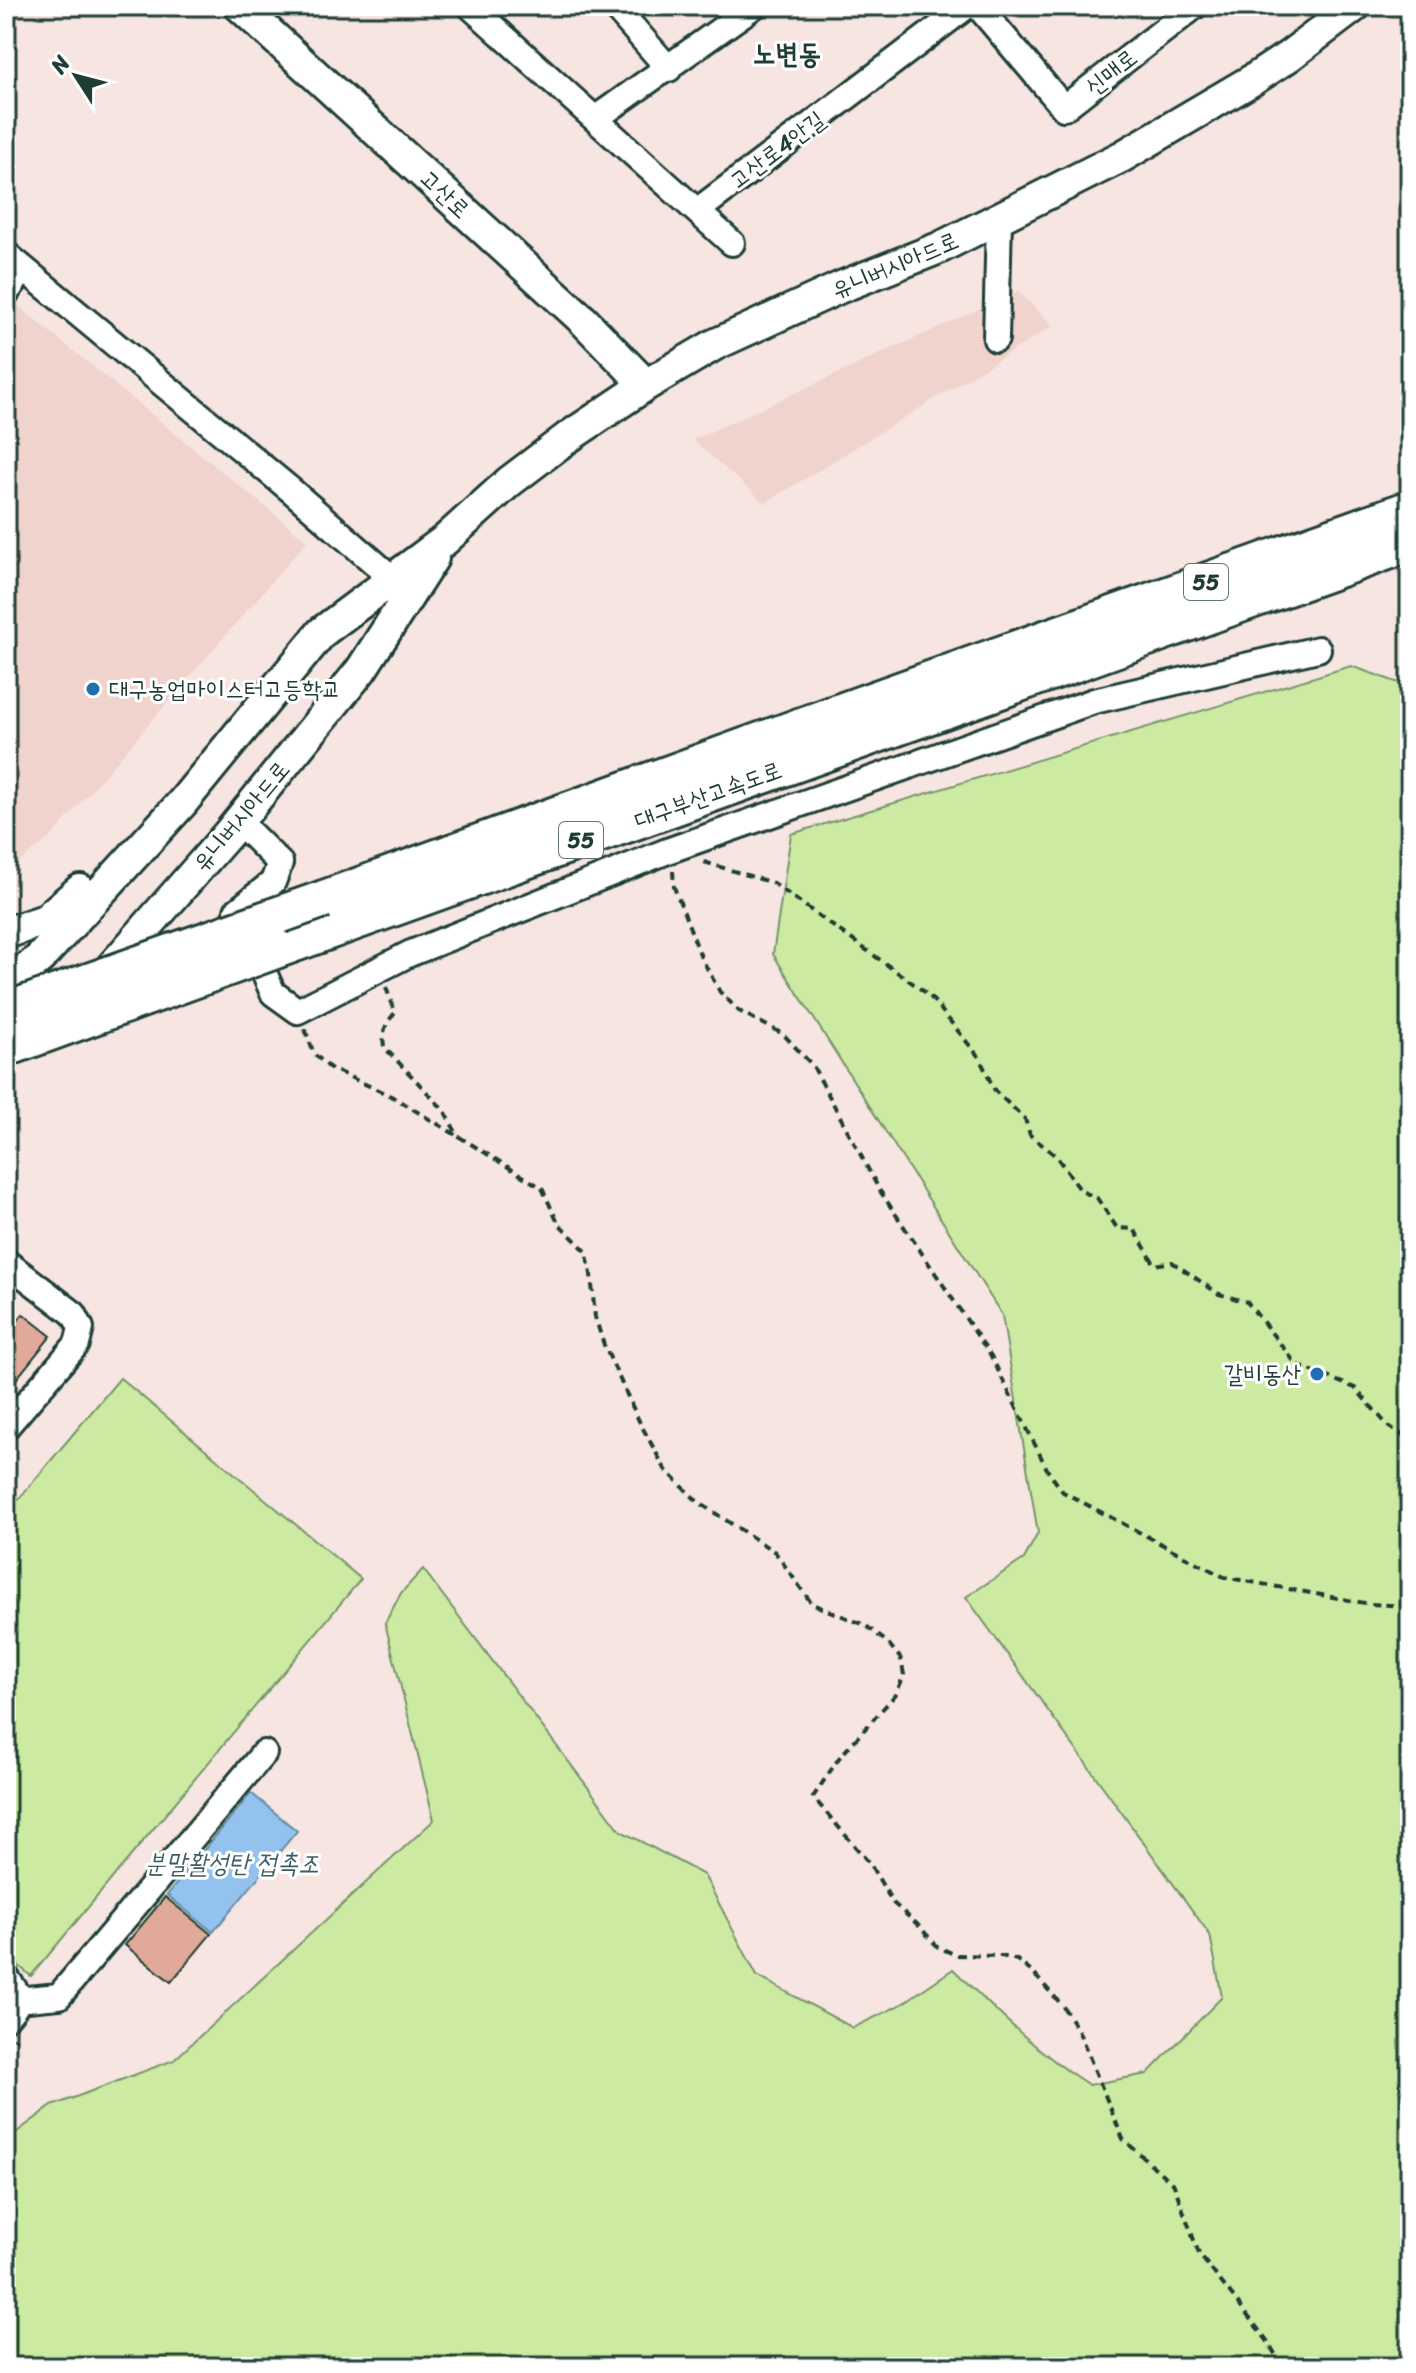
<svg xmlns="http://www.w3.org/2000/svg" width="1416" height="2373" font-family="Sriracha,'Poor Story',sans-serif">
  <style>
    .built { fill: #f0d3cc }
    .green { fill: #cceaa2; stroke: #76946b; stroke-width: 2 }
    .water { fill: #93c2ee; stroke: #658da4; stroke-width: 2 }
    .building { fill: #e1a99a; stroke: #1f3d34; stroke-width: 2 }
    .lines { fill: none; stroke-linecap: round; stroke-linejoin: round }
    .minor-casing { stroke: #1f3d34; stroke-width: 30 }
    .major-casing { stroke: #1f3d34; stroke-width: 36 }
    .highway-casing { stroke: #1f3d34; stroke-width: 42 }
    .path { stroke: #1f3d34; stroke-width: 4; stroke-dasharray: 8 6; stroke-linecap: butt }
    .minor { stroke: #fff; stroke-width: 24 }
    .major { stroke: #fff; stroke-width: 30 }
    .highway { stroke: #fff; stroke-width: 36 }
    .highway-bridge-casing { stroke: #1f3d34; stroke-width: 42; stroke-linecap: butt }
    .highway-bridge { stroke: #fff; stroke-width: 36 }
    .poi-dot { fill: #1f6fb2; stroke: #fff; stroke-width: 3 }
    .labels { text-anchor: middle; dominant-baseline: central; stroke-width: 6; stroke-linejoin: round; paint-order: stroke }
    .shield { fill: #fff; stroke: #627771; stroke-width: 2 }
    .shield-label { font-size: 22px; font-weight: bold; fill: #1f3d34 }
    .street-label { font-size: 24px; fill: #1f3d34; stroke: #fff }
    .poi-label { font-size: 24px; fill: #1f3d34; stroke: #fff; text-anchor: start }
    .water-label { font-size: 26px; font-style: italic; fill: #3c5e62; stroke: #fff }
    .quarter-label { font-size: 28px; font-weight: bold; fill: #1f3d34; stroke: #fff }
  </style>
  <rect width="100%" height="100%" fill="#f6e5e1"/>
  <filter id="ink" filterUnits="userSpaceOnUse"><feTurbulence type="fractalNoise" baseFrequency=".0125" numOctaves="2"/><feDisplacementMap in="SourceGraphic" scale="16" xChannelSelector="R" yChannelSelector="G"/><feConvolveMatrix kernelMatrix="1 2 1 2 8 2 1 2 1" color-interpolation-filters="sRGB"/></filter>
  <g filter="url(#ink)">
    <path class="built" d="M1018,291L1053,326L765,503L693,440Z
      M6,296L307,541L52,836L6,873Z"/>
    <path class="green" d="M1351,666L1410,687V2367H145L144,2364L141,2367H6V2140L52,2106L174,2060L434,1820L385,1623L401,1593L423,1569L621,1831L704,1875L757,1976L853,2028L902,2004L953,1969C996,2011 1038,2053 1089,2085L1147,2074L1222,1997L1210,1935L966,1597L1024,1559L1038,1533L1002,1315L773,954L791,834Z
      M120,1378L361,1579L31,1976L6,1955V1514Z"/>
    <path class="water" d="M251,1793L297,1831L213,1932L167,1895Z"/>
    <path class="building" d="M23,1314L51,1336L6,1392V1324L11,1329Z
      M165,1897L211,1934L171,1982L125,1945Z"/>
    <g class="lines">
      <defs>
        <path id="minor" d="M470,6L732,243
          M614,6L669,69
          M978,6L1064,108L1195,6
          M595,119L754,6
          M697,211L967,6
          M6,254L292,491L393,579
          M6,293L24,269
          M996,339L999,219
          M238,821L280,863L273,882L237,911L273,993L298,1011L409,954L670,850L1094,701L1318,649
          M6,1262L74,1314L81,1328L77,1344L6,1427
          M6,1977L17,1993L15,2007L6,2018
          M16,2000L59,1996L264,1753"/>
        <path id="major" d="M240,6L583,320L646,385
          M6,933L45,920L80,890
          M102,978L228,834L361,670L433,558
          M6,986L40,958L182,803L322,632L445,540L509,482L567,438L646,385L714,345L841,287L939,248L1123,156L1254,79L1289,56L1355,6"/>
        <path id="highway" d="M324,899L871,701L1410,509
          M278,949L1410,543"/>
      </defs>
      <use href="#minor" class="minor-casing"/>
      <use href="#major" class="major-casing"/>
      <use href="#highway" class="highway-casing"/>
      <path class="path" d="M704,862L773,883L929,995L979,1057L995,1091L1025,1119L1030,1135L1056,1156L1081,1191L1097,1198L1117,1228L1134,1229L1155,1265L1172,1262L1219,1294L1247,1302L1297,1365L1355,1388L1389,1427L1410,1439
        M673,871L674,887L701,957L720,992L739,1011L783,1034L813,1066L880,1191L991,1356L1048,1471L1063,1492L1224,1577L1370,1604L1410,1606
        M386,987L395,1013C385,1024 382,1032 384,1047L444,1110L458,1136L542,1188L558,1223L586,1251L591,1274L595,1317L604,1345L640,1423L665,1469L698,1502L775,1552L812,1604L865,1625L888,1643L901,1659L904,1675L896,1694L839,1758L813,1797L870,1864L893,1903L917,1924L938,1947L956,1955L1001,1956L1017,1960L1033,1973L1062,2005L1079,2032L1123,2139L1174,2185L1199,2254L1266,2339L1283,2367
        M305,1029L314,1054L330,1068L391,1096L456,1135
        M6,2051L16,2037"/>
      <use href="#minor" class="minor"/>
      <use href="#major" class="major"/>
      <use href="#highway" class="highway"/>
      <defs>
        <path id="highway-bridge" d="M6,1011L324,899
          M6,1048L278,949"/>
      </defs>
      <use href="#highway-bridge" class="highway-bridge-casing"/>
      <use href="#highway-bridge" class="highway-bridge"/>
    </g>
  </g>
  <g class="poi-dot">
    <circle cx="93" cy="689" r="8"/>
    <circle cx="1317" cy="1374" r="8"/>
  </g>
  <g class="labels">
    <g class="shield">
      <rect x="1184" y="564" width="44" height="36" rx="6"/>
      <rect x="559" y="822" width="44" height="36" rx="6"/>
    </g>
    <g class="shield-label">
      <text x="1206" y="582">55</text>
      <text x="581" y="840">55</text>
    </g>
    <g class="street-label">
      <text transform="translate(1111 72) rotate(-38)">신매로</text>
      <text transform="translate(777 150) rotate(-37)">고산로4안길</text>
      <text transform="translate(445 194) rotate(43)">고산로</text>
      <text transform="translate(895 265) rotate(-23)">유니버시아드로</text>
      <text transform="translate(708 795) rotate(-20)">대구부산고속도로</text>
      <text transform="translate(241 816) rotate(-50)">유니버시아드로</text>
    </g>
    <g class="poi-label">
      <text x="109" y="689">대구농업마이스터고등학교</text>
      <text x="1301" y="1374" text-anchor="end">갈비동산</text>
    </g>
    <g class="water-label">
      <text x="232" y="1863">분말활성탄 접촉조</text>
    </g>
    <g class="quarter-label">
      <text x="787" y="53">노변동</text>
    </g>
  </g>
  <rect width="1416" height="2373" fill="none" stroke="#fff" stroke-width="32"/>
  <rect x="16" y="16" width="1384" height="2341" fill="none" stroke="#1f3d34" stroke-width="3" filter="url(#ink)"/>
  <g transform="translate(76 76) rotate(306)" stroke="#ffffff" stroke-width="6" paint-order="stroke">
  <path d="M0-6L14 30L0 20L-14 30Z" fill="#1f3d34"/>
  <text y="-12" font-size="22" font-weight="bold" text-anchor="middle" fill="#1f3d34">N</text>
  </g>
</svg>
